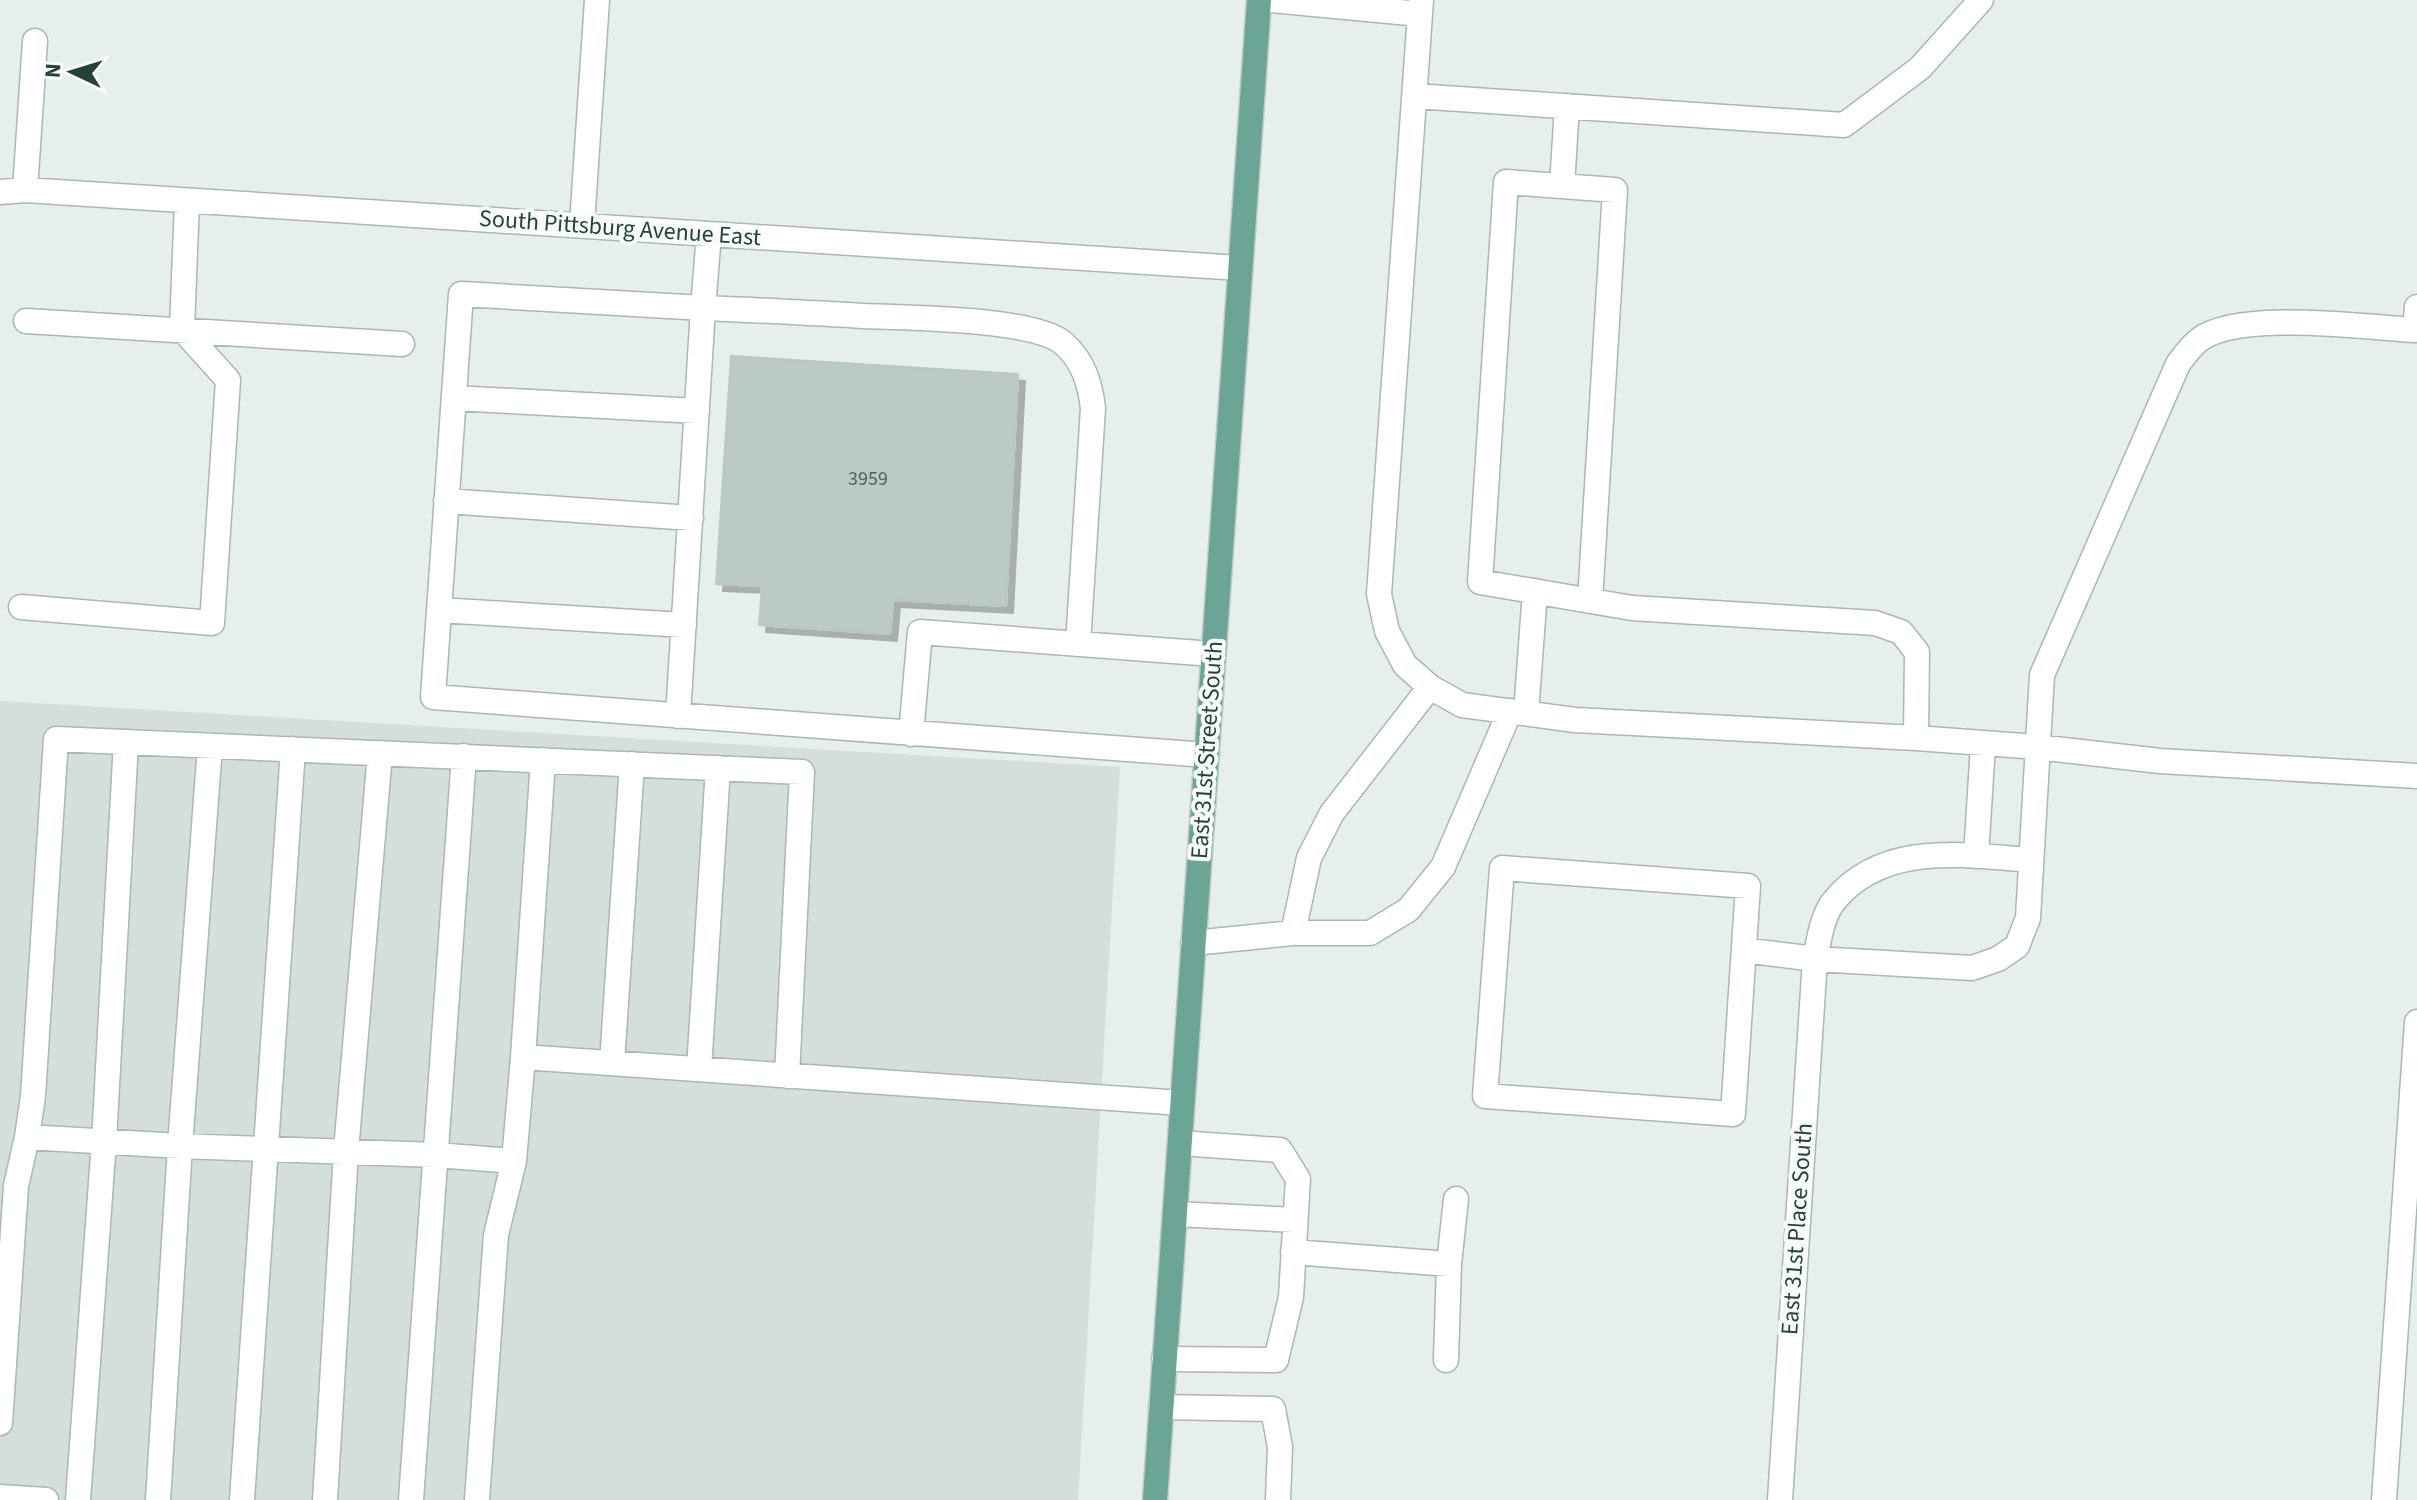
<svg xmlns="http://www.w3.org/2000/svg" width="2417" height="1500" font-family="'Source Sans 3',sans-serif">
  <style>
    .built { fill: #d4dfda }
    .building { fill: #bbcac4; stroke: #b8c9c2; stroke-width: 2; filter: url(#shadow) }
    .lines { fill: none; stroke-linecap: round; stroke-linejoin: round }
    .minor-casing { stroke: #a8b8b2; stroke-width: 27 }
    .major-casing { stroke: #c2cac8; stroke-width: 27 }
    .minor { stroke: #fff; stroke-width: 24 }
    .major { stroke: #6aa596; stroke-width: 24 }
    .labels { text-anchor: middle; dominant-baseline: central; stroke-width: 8; stroke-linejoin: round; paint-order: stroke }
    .number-label { font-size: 20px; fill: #4a645c }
    .street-label { font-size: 24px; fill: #24423a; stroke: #f7fbf9 }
  </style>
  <defs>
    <filter id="shadow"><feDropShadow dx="7" dy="7" stdDeviation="0" flood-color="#0004"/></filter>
  </defs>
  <rect width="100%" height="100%" fill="#e6efeb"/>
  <path class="built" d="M0,701L1120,767L1078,1500H0Z"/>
  <path class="building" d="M731,356L1018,374L1006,606L893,600L890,634L759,625L762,586L716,584Z"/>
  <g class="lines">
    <defs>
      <path id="minor" d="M1270,0L1420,14
        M1421,0L1379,594L1387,631L1405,665L1430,687L1462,705L1575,720L1916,738L1917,652L1901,632L1875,623L1632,608L1480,582L1506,182L1615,190L1590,601
        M1415,96L1844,125L1920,68L1981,0
        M1562,186L1567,106
        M25,190L35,41
        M0,192L25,190L1240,268
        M582,224L597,0
        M709,234L703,308C757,310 810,313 863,316C906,318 1033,318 1063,343C1083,360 1090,383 1093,408L1078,644
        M26,321L402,344
        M454,398L697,411
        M446,501L691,518
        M21,607L212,623L228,380L182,329L187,201
        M439,610L684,625
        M1526,713L1535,591
        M678,716L703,308L461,294L433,697L1207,755
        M911,734L920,632L1213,654
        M1916,738L2037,747L2160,761L2417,776
        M1976,856L1983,745
        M1502,868L1748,886L1733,1114L1485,1096Z
        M1293,933L1309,858L1332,813L1430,687
        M1193,943L1293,933H1370L1408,910L1443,867L1510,711
        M1744,950L1815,959L1972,968L1998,959L2017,946L2028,918L2042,675L2178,364C2184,356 2191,346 2199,340C2238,310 2364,327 2415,330L2417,307
        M523,1057L1182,1103
        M612,1063L632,764
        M699,1069L718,768
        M27,1137L180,1146L436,1155L514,1161
        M1175,1214L1295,1220
        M1293,1252L1449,1264
        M1164,1359L1276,1360L1291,1297L1298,1179L1280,1150L1180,1143
        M1446,1360L1449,1264L1456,1199
        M1161,1407L1273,1409L1280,1447L1278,1500
        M0,1423L16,1186L27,1137L33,1096L56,739L802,772L787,1076
        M0,1497L46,1500
        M78,1500L104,1141L126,742
        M158,1500L180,1146L210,746
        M242,1500L293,749
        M325,1500L346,1151L380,753
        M411,1500L464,756
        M477,1500L496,1235L514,1161L523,1057L543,760
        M1780,1500L1815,959C1819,940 1822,916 1834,901C1883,841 1964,855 2031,860
        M2384,1500L2417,1022"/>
      <path id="major" d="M1155,1500L1259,0"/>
    </defs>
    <use href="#minor" class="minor-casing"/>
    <use href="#major" class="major-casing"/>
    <use href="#minor" class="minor"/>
    <use href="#major" class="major"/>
  </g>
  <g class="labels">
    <g class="number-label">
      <text x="868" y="479">3959</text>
    </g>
    <g class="street-label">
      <text transform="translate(620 228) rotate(4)">South Pittsburg Avenue East</text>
      <text transform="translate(1207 750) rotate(-86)">East 31st Street South</text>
      <text transform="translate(1797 1229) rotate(-86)">East 31st Place South</text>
    </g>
  </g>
  <g transform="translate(72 72) rotate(274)" stroke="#f7fbf9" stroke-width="6" paint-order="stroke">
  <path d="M0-6L14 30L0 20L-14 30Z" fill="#24423a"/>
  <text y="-12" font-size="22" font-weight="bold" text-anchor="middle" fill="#24423a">N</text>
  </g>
</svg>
